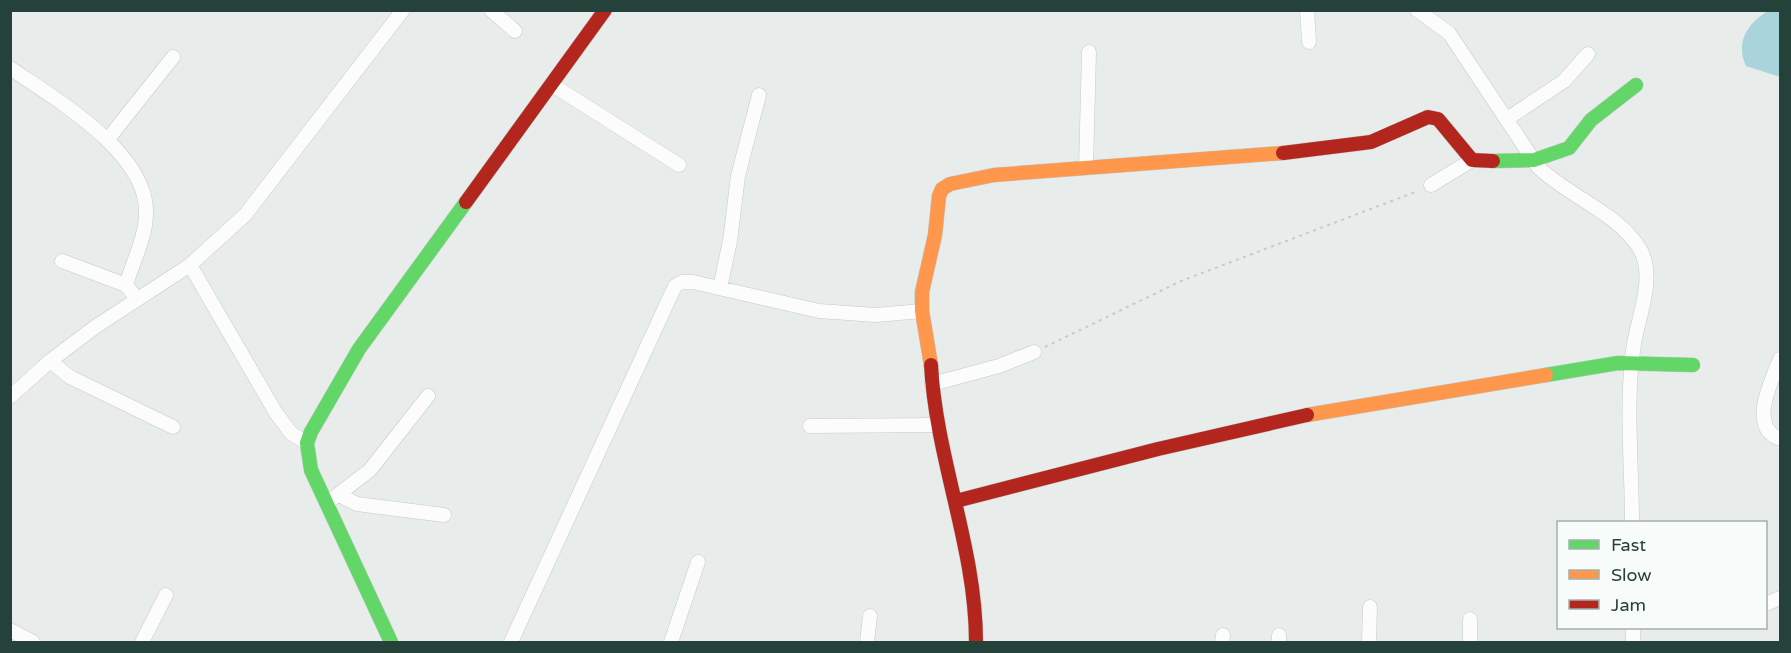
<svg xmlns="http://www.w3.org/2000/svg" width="1791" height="653" font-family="'Varela Round',sans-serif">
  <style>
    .water { fill: #a9d4db }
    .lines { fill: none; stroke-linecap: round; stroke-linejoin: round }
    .street-casing { stroke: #c5cac8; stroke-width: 15 }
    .fast-casing { stroke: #c3cbc8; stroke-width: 15 }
    .slow-casing { stroke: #c3cbc8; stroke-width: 15 }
    .jam-casing { stroke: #c3cbc8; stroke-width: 15 }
    .path { stroke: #c3ccca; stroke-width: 2; stroke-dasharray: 3 4.5; stroke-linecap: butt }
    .street { stroke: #fcfcfc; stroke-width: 14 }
    .fast { stroke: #63d668; stroke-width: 14 }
    .slow { stroke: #ff974d; stroke-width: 14 }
    .jam { stroke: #b3261e; stroke-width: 14 }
  </style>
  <rect width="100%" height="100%" fill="#e8edeb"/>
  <path class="water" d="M1769,10L1780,11V77L1746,66C1735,42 1747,24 1769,10Z"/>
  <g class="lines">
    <defs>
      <path id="street" d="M491,10L515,31
        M1307,10L1309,42
        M1417,10L1449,33L1538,167C1568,196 1614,211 1638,246C1657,273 1639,314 1634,344C1625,401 1632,465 1632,522
        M10,68C55,99 149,153 146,214C146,237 132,264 126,285L136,298
        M551,84L679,165
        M1507,119L1564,81L1588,54
        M108,139L173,57
        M1086,167L1089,52
        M1431,185L1472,160
        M62,261L126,285
        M190,265L276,413L291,433L307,443
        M720,288L730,241L738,176L759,95
        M1780,359C1771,382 1748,427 1780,439
        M50,361L70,377L173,427
        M932,384L999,366L1034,352
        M10,397L50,361L95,327L190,265L245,215L403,10
        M810,426L937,425
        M339,495L357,504L444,515
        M327,503L370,470L428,396
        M1766,604L1780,598
        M10,630L33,642
        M1279,635V642
        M142,642L166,595
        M511,642L675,286L682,282H693L819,311L876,315L922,311
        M671,642L698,562
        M867,642L870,616
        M1222,642L1223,635
        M1369,642L1370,607
        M1470,642V619
        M1633,642V628"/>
      <path id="fast" d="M1493,161L1534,160L1569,148L1591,120L1636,85
        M1546,375L1618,363L1693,365
        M391,642L311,470L307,443L311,432L359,349L466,202"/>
      <path id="slow" d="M931,365L922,311V292L935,235L939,196L942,189L950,184L994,175L1283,153
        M1307,415L1546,375"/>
      <path id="jam" d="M1283,153L1371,142L1428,117L1438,119L1472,160L1493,161
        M466,202L605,10
        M931,365C936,459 976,548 976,642
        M956,501L1158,449L1307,415"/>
    </defs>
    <use href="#street" class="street-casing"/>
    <use href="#fast" class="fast-casing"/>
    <use href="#slow" class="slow-casing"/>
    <use href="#jam" class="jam-casing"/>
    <path class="path" d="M1045,347L1181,281L1418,191"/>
    <use href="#street" class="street"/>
    <use href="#fast" class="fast"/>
    <use href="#slow" class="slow"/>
    <use href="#jam" class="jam"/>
  </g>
  <rect width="1791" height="653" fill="none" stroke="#24423a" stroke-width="24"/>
  <rect x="1557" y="521" width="210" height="108" fill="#f7fbf9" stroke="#a3b1ad" stroke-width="1.5"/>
  <rect x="1569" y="540" width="30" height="9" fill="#63d668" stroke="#a3b1ad" stroke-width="1.5"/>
  <text x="1611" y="551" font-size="18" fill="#24423a">Fast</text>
  <rect x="1569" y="570" width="30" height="9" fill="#ff974d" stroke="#a3b1ad" stroke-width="1.5"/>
  <text x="1611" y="581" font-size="18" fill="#24423a">Slow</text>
  <rect x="1569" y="600" width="30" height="9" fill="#b3261e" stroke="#a3b1ad" stroke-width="1.5"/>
  <text x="1611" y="611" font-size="18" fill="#24423a">Jam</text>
</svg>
